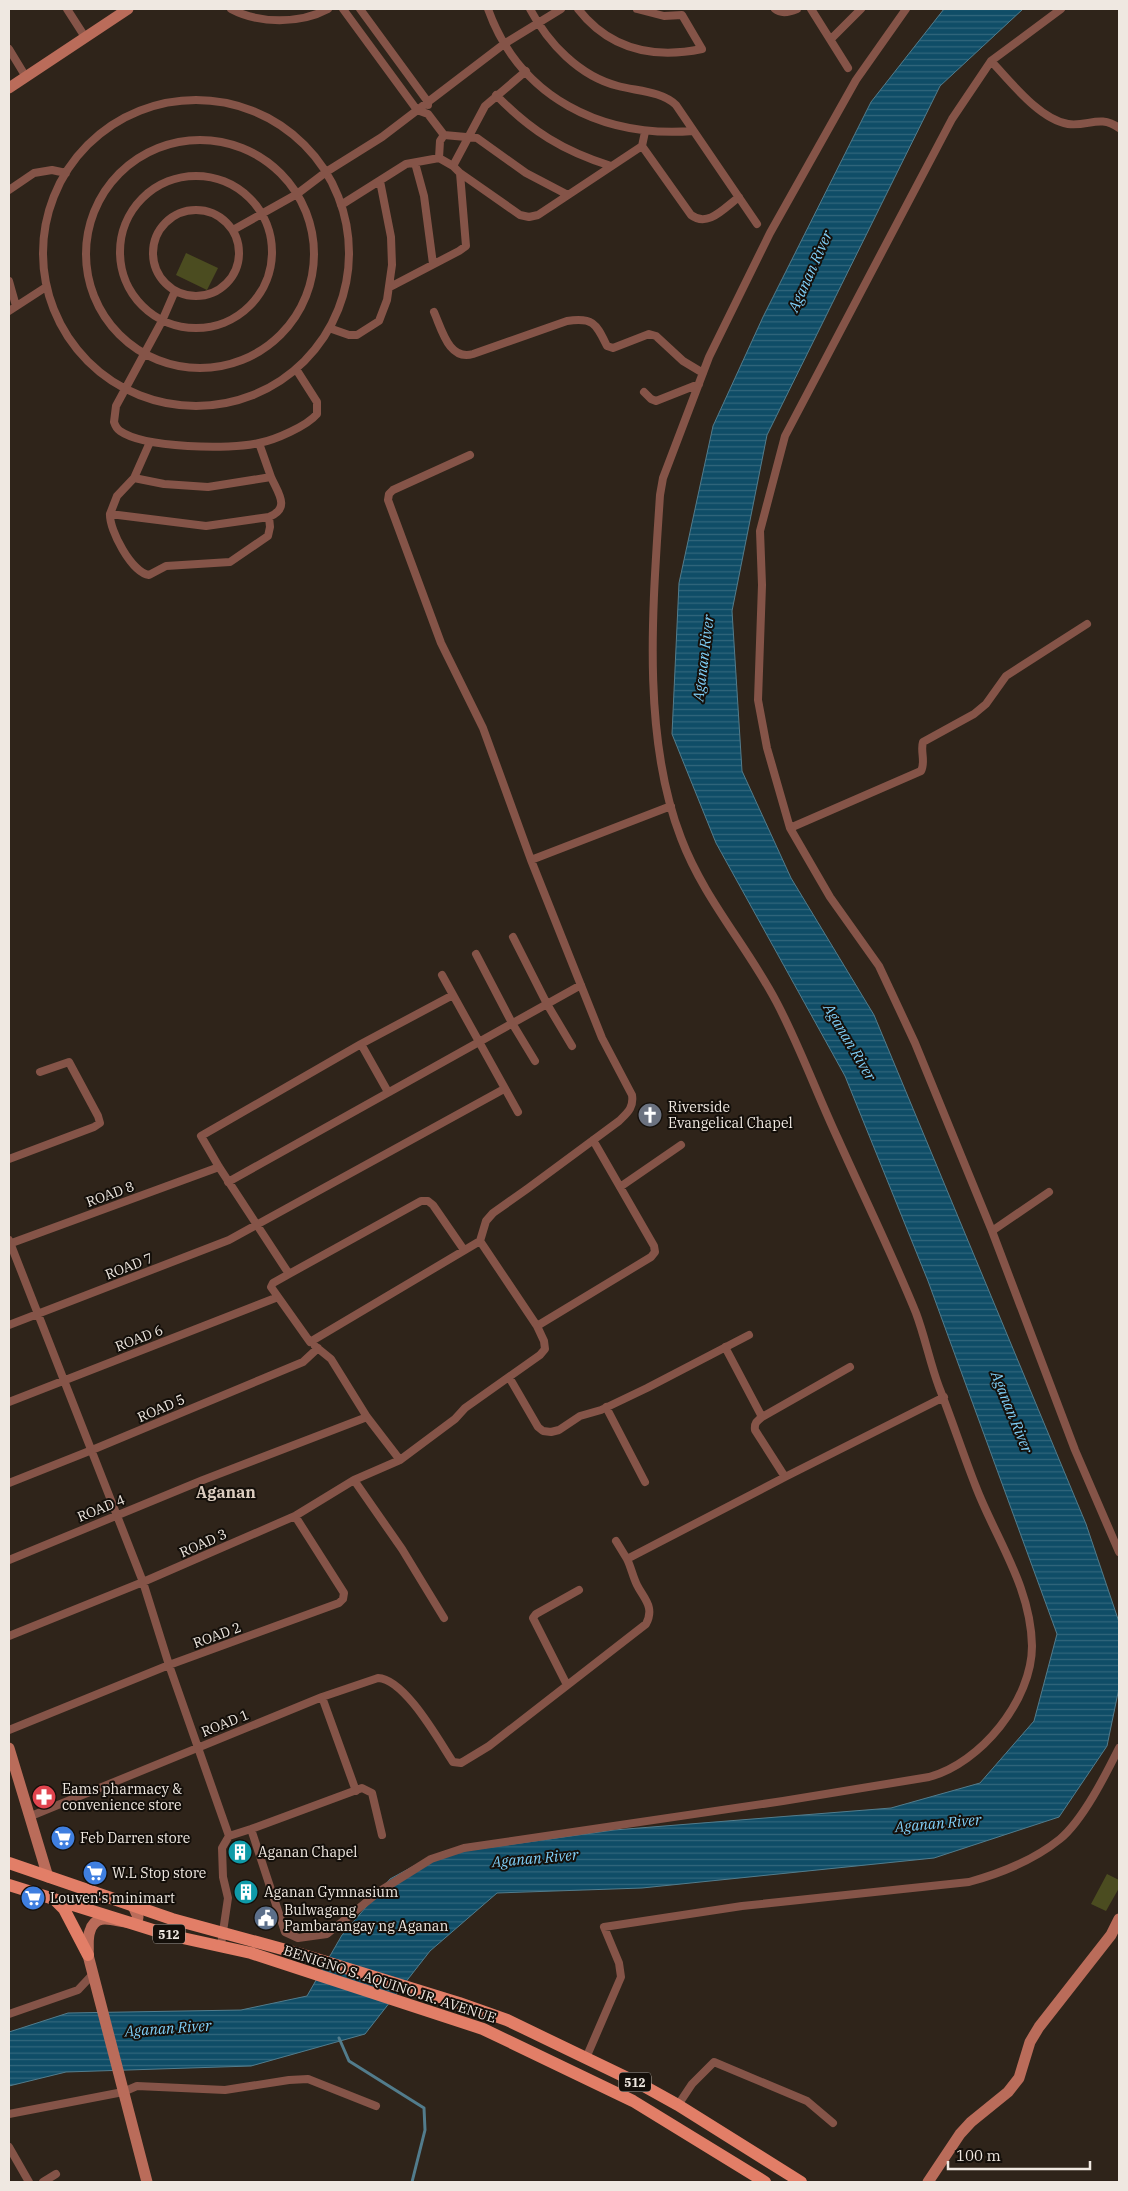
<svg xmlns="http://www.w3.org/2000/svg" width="1128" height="2191" font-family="'IBM Plex Serif',serif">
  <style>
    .garden { fill: #4b4c20 }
    .water { fill: url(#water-rules); stroke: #527c8c }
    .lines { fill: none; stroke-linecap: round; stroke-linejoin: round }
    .stream { stroke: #527c8c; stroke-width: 3 }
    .street { stroke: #855448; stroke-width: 8 }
    .secondary { stroke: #ba6c5a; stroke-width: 11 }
    .primary { stroke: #e27e67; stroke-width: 12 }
    .labels { text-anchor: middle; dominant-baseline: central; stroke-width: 4; stroke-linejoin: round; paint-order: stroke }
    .shield { fill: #140f0a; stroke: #ada7a0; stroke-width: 1 }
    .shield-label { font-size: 12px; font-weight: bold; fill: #efe8e1 }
    .poi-label { font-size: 14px; fill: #efe8e1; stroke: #140f0a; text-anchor: start }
    .street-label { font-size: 14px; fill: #efe8e1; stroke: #140f0a }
    .water-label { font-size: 15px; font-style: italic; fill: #80d0f9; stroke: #140f0a }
    .quarter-label { font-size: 16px; font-weight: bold; fill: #dbccbf; stroke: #140f0a }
  </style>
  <defs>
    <pattern id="water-rules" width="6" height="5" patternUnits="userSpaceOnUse" patternTransform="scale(1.25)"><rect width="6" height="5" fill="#0f4d67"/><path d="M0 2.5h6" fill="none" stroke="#32677c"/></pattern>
  </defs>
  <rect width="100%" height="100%" fill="#2f241a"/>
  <path class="garden" d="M186,253L218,268L207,290L176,275Z
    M1107,1874L1119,1880V1888L1106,1911L1091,1904Z"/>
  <path class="water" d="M944,9H1023L940,86L767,435L732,611L742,771L791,878L874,1015L1086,1524L1119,1622V1688L1107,1746L1059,1817L934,1858L642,1888L497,1893L430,1951L365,2034L251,2066L66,2072L9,2086V2032L68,2013L241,2010L307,1996L342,1935L390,1879L434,1855L614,1830L891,1808L980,1783L1034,1721L1057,1634L928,1281L845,1076L716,843L672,734L679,583L713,426L763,317L871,102Z"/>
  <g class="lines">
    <path class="stream" d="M339,2038L349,2061L424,2108L425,2130L412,2182"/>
    <path class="street" d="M67,9L85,37
      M231,9C259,24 300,24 328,9
      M343,9L417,110L428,114L444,135
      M360,9L428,102V105
      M488,9C520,98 602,138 693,131
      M530,9C548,43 579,76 618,86C636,91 662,91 676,105L757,224
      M578,9C610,50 653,59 702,49L682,15L664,16L637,9
      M775,9C781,14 790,12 797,9
      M811,9L848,68
      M1061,9L991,61L952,119L785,436L760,531L762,585L758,700L767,748L790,828L830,897L879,966L915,1043L992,1231L1075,1450L1119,1552
      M831,39L861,9
      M9,49L26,77
      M991,61C1010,81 1039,119 1068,124C1088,127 1100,114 1119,128
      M496,95C531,131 563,151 611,166
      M43 253a153 153 0 1 1 306 0a153 153 0 1 1-306 0Z
      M645,132L642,146L691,215C708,228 724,208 739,197
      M86 254a114 114 0 1 1 228 0a114 114 0 1 1-228 0Z
      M439,158L440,141L444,135L477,138L526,173L568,195
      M415,163L424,196L433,264
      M453,166L485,106L526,71
      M460,173L520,215L529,217L538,215L642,146
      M120 252a76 76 0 1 1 152 0a76 76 0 1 1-152 0Z
      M9,190L34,173L52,170L66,173
      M341,205L406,164L439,158L453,166L460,173L466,246L459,251L390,287
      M153 253a43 43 0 1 1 86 0a43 43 0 1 1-86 0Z
      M233,230L297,194L326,172L382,137L504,44L561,9
      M9,281L16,306
      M175,291L162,321L116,406L114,422C115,425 117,429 120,431C144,448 230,450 259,443C275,440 307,426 317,414V402L296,369
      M9,311L46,287
      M434,312C442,330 449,361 473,354L567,321C594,317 596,324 607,346L613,348L649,334L656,336L683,361L703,373
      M329,328L349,335H357L379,321L387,300L392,265L391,237L380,181
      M644,392L651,399L656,401L699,384
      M150,442L134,478L164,484L208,487L271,477L259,443
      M134,478L117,496L110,514L206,526L269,517C291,508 278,493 271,477
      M110,514C109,530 132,573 149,575L166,566L230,562L268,536L270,527L269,517
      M790,828L921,771C926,762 920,751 923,742L974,714L986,704L1006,676L1087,624
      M531,860L671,806
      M513,937L547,1004L572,1046
      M476,954L512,1023L535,1061
      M442,975L518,1112
      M361,1044L388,1092
      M9,1159L94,1127L100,1123L98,1116L69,1062L40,1072
      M228,1182L581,985
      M620,1187L681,1145
      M992,1231L1049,1192
      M9,1240L143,1582L169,1665L229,1836
      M9,1244L219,1167
      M464,1250L433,1205L428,1201H421L289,1274L273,1283L271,1287L310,1342L480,1241
      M289,1274L219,1167L201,1136L361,1044L453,995
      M9,1325L229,1240L504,1089
      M537,1326L651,1257L655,1252L654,1246L593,1140
      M315,1346L331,1359L367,1417L400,1460
      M509,1377L538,1427L543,1431L551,1432L559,1430L580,1416L601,1410L647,1388L749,1335
      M9,1402L278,1297
      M606,1407L645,1482
      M762,1417L850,1367
      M785,1477L944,1397
      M354,1480L402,1549L444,1618
      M9,1483L92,1450L303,1362L318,1348
      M616,1541L627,1559
      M9,1560L203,1480L367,1417
      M9,1636L143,1582L295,1516L354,1480L400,1460L455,1419L465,1408L540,1355L545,1349L544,1341L537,1326L480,1241L486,1221L493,1213L527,1189L619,1121C627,1113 634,1108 632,1095L602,1038L531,860L483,728L441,643L388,500L389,494L393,490L470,455
      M567,1685L533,1618L536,1614L579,1590
      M322,1697L356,1791
      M9,1730L169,1665L339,1603L343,1599L344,1593L295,1516
      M31,1816L322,1697L378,1678C405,1679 439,1741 453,1762L461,1763L489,1746L646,1624C655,1607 644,1599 637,1585C633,1577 631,1567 627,1559L785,1477L755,1430C754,1423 757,1421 762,1417L725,1347
      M251,1829L285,1932L298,1938L327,1934L380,1891L431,1859L464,1848L783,1801L929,1777C981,1763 1032,1700 1032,1646C1031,1587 996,1539 976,1487C963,1454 952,1420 939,1387C930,1363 925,1337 916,1313C892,1254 864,1197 838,1139C817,1094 800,1047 777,1003C748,947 704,899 681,838C641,735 653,604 660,495L663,478L709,357L770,233L856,80L906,9
      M221,1945L228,1898L223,1877L222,1848L229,1836L251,1829L362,1788L372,1793L382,1835
      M9,2014L78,1990L93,1974
      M586,2058L621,1977L619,1963L604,1927L742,1906L969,1882C1002,1873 1034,1860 1060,1839C1083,1820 1106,1774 1119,1748
      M678,2105L692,2084L714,2062L807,2101L833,2123
      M9,2114L123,2092L137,2086L225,2090L289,2080L308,2079L376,2106
      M9,2147L29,2182
      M43,2182L56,2174"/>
    <path class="secondary" d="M9,88L128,9
      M9,1748L48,1877
      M133,1906L138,1917L137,1922C121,1926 97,1908 90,1931C87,1938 89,1947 88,1955L147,2182
      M928,2182L960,2134L971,2122L1008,2092L1019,2078L1030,2042L1039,2027L1111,1935L1119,1919"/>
    <path class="primary" d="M9,1863L172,1919L297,1953L459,2003L507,2020L642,2085L678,2105L801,2182
      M9,1885L169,1935L251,1953L483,2029L633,2101L765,2182
      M54,1899L64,1909L88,1955"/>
  </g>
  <defs>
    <symbol id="church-disc" viewBox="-11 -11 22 22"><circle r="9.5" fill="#6b7280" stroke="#140f0a"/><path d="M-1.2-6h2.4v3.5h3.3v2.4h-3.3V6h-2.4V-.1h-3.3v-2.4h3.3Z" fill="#fff"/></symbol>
    <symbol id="pharmacy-disc" viewBox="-11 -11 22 22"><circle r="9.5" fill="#e0444e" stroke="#140f0a"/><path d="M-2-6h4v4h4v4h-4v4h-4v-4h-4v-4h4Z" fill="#fff"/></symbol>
    <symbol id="supermarket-disc" viewBox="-11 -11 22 22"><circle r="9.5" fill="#3f7fe0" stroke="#140f0a"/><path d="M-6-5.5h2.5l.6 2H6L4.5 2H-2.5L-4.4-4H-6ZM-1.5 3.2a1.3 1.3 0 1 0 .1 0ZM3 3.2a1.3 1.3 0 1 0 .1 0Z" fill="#fff"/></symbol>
    <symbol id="building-disc" viewBox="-11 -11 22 22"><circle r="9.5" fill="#0f9aa8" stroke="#140f0a"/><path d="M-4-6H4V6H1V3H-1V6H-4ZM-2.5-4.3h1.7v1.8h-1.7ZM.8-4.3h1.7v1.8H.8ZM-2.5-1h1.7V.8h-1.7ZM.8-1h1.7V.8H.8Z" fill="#fff"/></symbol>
    <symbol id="civic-disc" viewBox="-11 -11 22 22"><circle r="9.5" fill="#5c6f8a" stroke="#140f0a"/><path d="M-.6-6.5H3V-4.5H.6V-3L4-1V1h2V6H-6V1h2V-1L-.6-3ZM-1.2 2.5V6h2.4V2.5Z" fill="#fff"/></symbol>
  </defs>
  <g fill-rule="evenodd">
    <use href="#church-disc" x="636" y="1101" width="28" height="28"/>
    <use href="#pharmacy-disc" x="30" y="1783" width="28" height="28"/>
    <use href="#supermarket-disc" x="49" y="1824" width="28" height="28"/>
    <use href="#building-disc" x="226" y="1838" width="28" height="28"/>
    <use href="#supermarket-disc" x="81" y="1859" width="28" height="28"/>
    <use href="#building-disc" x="232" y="1878" width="28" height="28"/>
    <use href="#supermarket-disc" x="19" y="1884" width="28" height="28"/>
    <use href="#civic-disc" x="252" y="1904" width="28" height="28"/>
  </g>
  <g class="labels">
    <g class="shield">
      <rect x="153" y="1924.5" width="32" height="19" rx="4"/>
      <rect x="619" y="2072.5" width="32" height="19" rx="4"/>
    </g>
    <g class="shield-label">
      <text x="169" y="1934">512</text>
      <text x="635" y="2082">512</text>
    </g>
    <g class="poi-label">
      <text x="668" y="1107">Riverside<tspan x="668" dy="16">Evangelical Chapel</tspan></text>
      <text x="62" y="1789">Eams pharmacy &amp;<tspan x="62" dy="16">convenience store</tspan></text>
      <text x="80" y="1838">Feb Darren store</text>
      <text x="258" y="1852">Aganan Chapel</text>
      <text x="112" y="1873">W.L Stop store</text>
      <text x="264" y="1892">Aganan Gymnasium</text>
      <text x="50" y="1898">Louven's minimart</text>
      <text x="284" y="1910">Bulwagang<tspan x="284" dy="16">Pambarangay ng Aganan</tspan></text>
    </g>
    <g class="street-label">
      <text transform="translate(110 1194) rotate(-20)">ROAD 8</text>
      <text transform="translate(129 1266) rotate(-21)">ROAD 7</text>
      <text transform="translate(139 1338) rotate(-21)">ROAD 6</text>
      <text transform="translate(161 1408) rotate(-23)">ROAD 5</text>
      <text transform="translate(101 1508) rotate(-22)">ROAD 4</text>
      <text transform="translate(203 1543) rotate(-24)">ROAD 3</text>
      <text transform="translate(217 1635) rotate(-20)">ROAD 2</text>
      <text transform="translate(225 1723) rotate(-22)">ROAD 1</text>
      <text transform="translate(390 1984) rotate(18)">BENIGNO S. AQUINO JR. AVENUE</text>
    </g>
    <g class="water-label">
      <text transform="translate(810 271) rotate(-66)">Aganan River</text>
      <text transform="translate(703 658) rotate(-83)">Aganan River</text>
      <text transform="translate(850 1042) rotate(59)">Aganan River</text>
      <text transform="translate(1012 1412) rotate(68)">Aganan River</text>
      <text transform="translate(938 1823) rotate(-5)">Aganan River</text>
      <text transform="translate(535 1858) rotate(-5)">Aganan River</text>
      <text transform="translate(168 2028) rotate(-4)">Aganan River</text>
    </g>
    <g class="quarter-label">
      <text x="226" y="1492">Aganan</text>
    </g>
  </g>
  <rect width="1128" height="2191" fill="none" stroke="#efe8e1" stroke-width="20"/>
  <path d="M948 2161v8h142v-8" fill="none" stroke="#efe8e1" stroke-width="2.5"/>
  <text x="956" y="2161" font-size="15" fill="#efe8e1" stroke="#140f0a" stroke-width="4" paint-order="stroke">100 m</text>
</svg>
